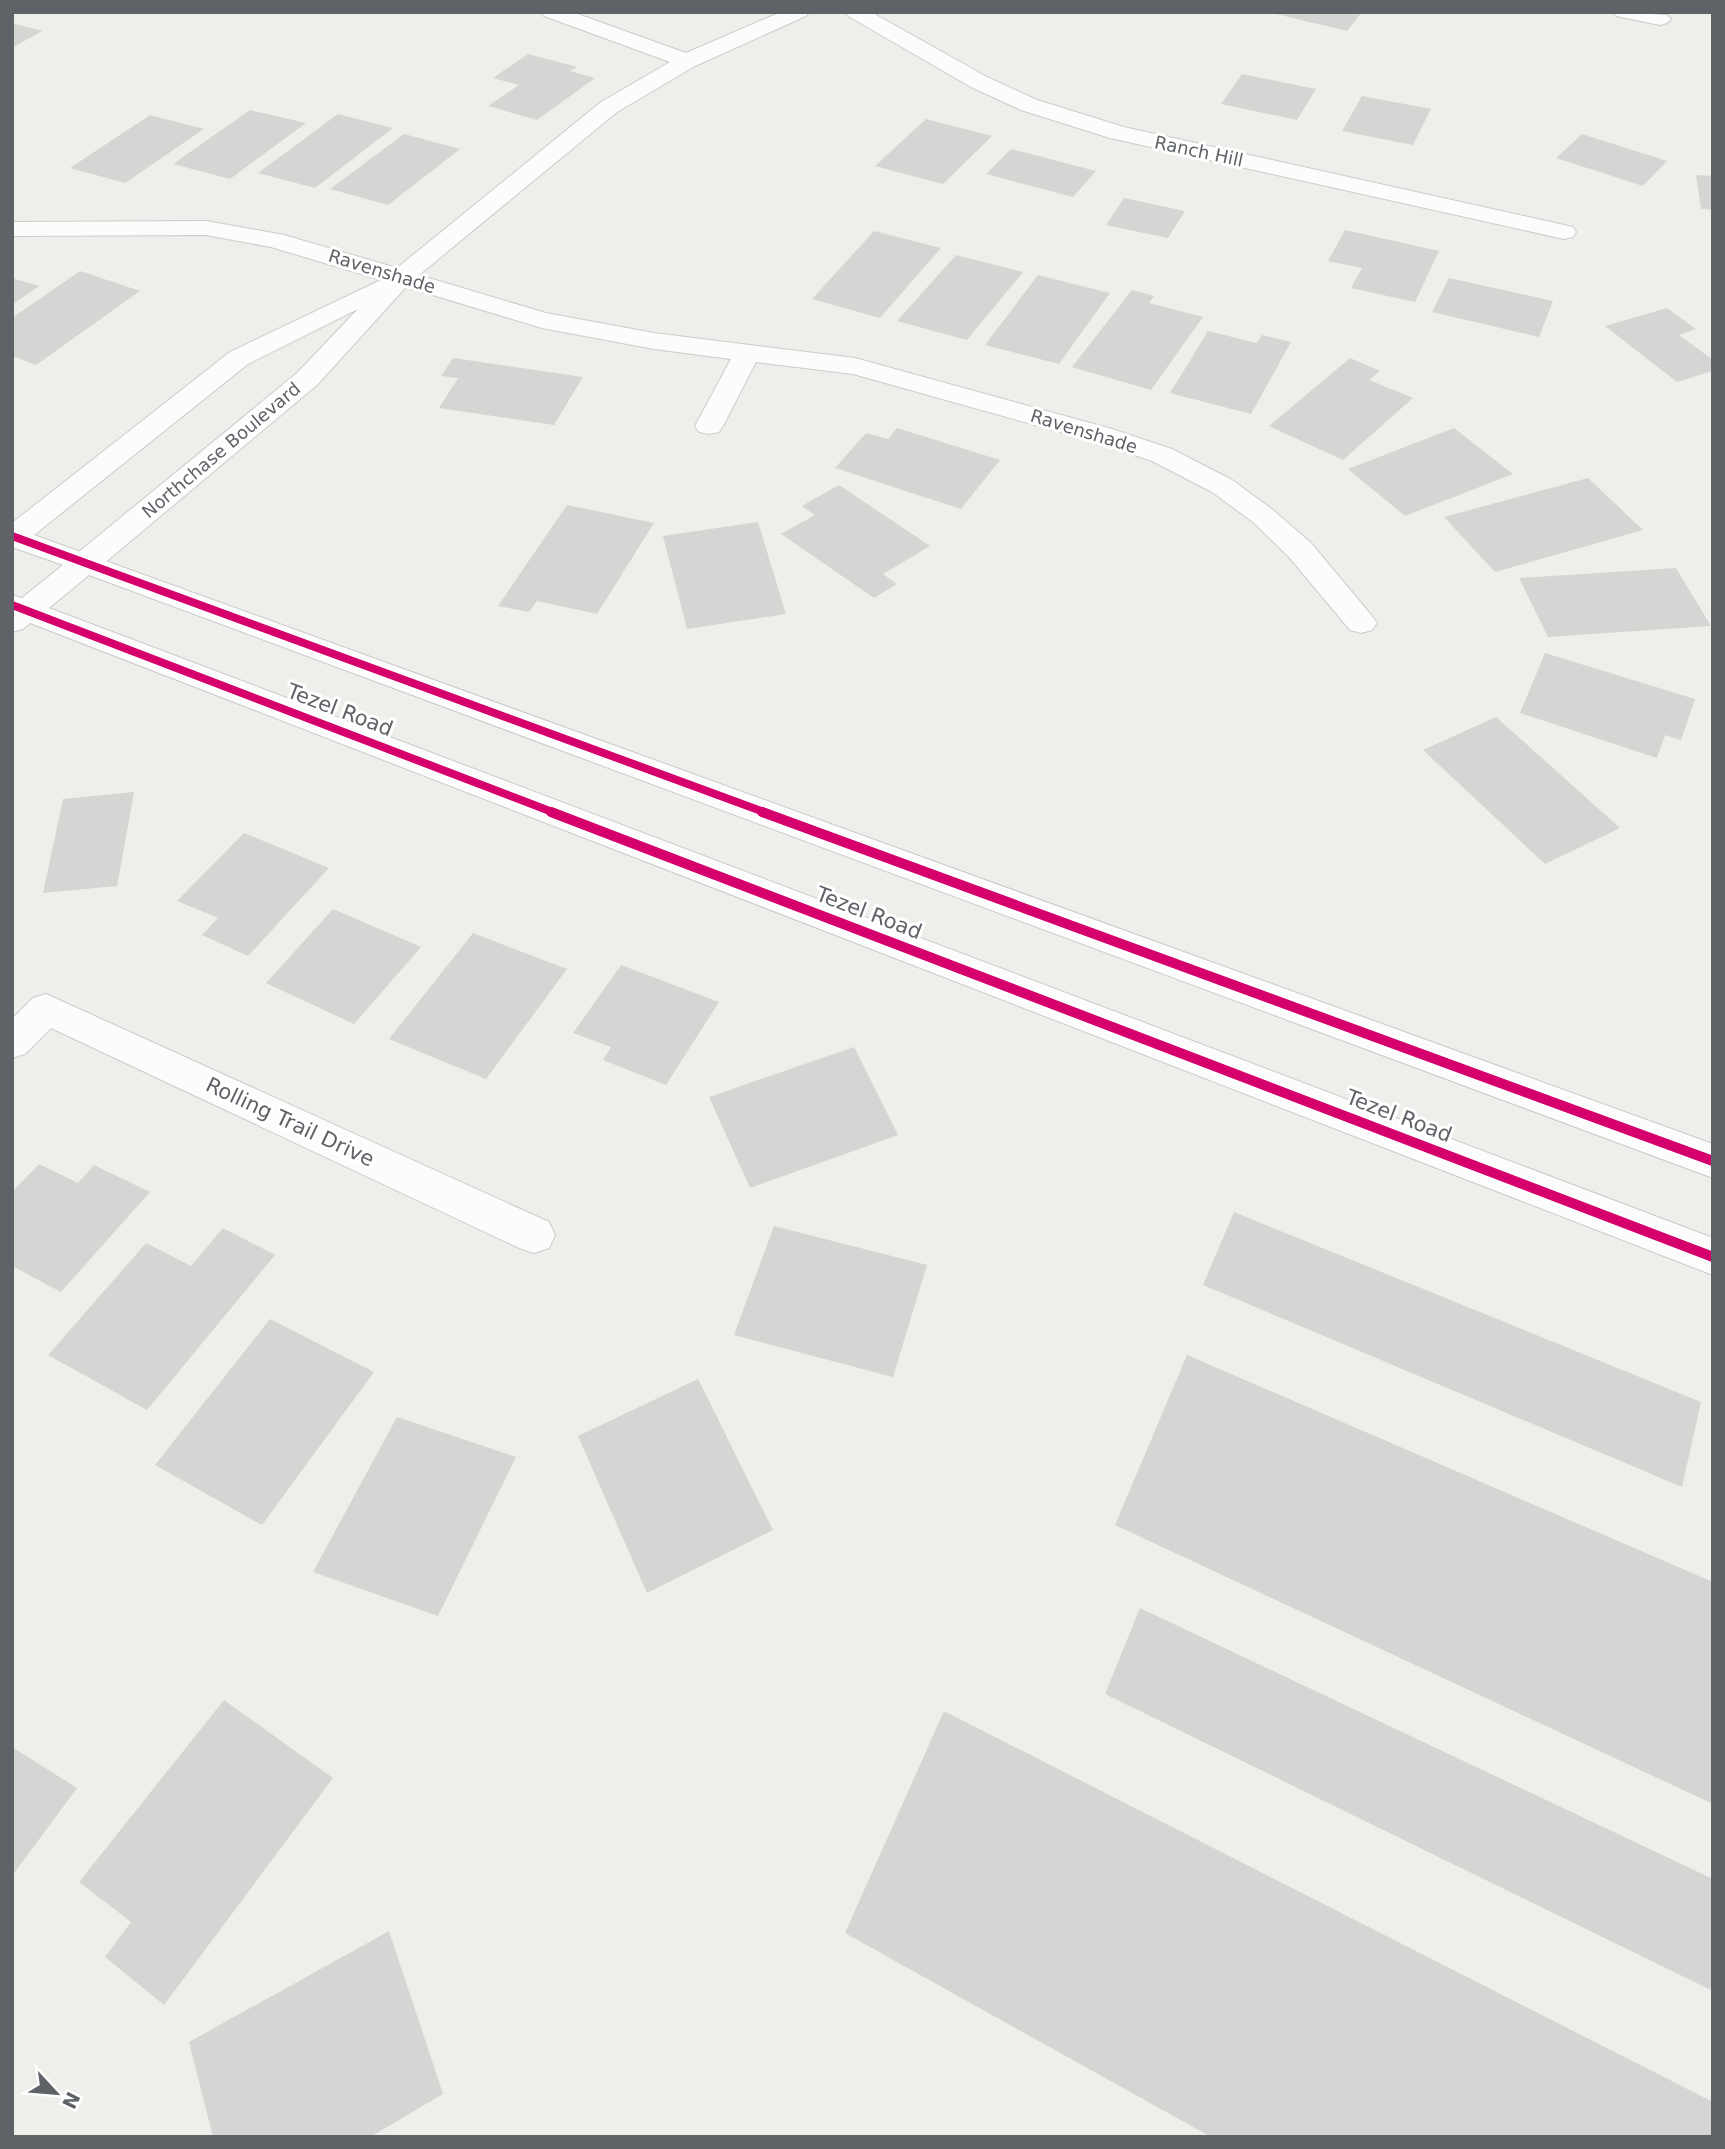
<svg xmlns="http://www.w3.org/2000/svg" width="1725" height="2149" font-family="'DejaVu Sans',sans-serif">
  <style>
    .building { fill: #d6d5d3 }
    .lines { fill: none; stroke-linecap: round; stroke-linejoin: round }
    .street-casing { stroke: #cbcccc; stroke-width: 2 }
    .secondary-casing { stroke: #cacacb; stroke-width: 2 }
    .street { fill: #fdfcfc; fill-rule: evenodd }
    .secondary { fill: #fdfcfc; fill-rule: evenodd }
    .cycleway-far1-casing { stroke: #fff; stroke-width: 11 }
    .cycleway-casing { stroke: #fff; stroke-width: 15 }
    .cycleway-far1 { stroke: #d6006c; stroke-width: 8 }
    .cycleway { stroke: #d6006c; stroke-width: 10 }
    .labels { text-anchor: middle; dominant-baseline: central; stroke-width: 6; stroke-linejoin: round; paint-order: stroke }
    .far-street-label { font-size: 18px; fill: #5f6368; stroke: #fff }
    .street-label { font-size: 21px; fill: #5f6368; stroke: #fff }
  </style>
  <rect width="100%" height="100%" fill="#efeeea"/>
  <path class="building" d="M1268,12H1362L1347,31Z
    M12,23L42,31L12,48Z
    M528,54L577,67L570,71L595,78L537,120L488,106L519,85L493,78Z
    M1242,74L1316,89L1297,120L1221,104Z
    M1362,96L1431,109L1413,145L1342,131Z
    M250,110L306,123L230,179L173,164Z
    M338,114L393,128L315,188L258,173Z
    M150,115L204,129L125,183L70,168Z
    M926,119L992,136L943,184L875,166Z
    M404,134L460,149L388,205L330,189Z
    M1582,134L1667,161L1643,186L1556,158Z
    M1011,149L1096,171L1073,197L986,174Z
    M1696,175L1713,176V210L1701,209Z
    M1124,198L1185,211L1168,238L1106,225Z
    M1345,230L1439,251L1415,302L1351,288L1362,268L1328,261Z
    M874,231L941,248L880,318L812,299Z
    M956,255L1023,272L967,340L897,321Z
    M80,271L140,291L36,365L12,356V318Z
    M1038,275L1110,293L1059,364L985,345Z
    M12,278L39,286L12,305Z
    M1449,278L1553,301L1539,337L1432,312Z
    M1132,290L1154,296L1149,303L1203,317L1151,390L1072,367Z
    M1667,308L1696,329L1679,335L1713,360V371L1677,382L1605,326Z
    M1208,331L1257,343L1262,335L1291,342L1251,414L1170,393Z
    M453,358L583,377L554,425L439,408L458,378L441,376Z
    M1350,358L1380,371L1369,380L1413,398L1343,460L1269,426Z
    M897,428L1000,460L961,509L835,468L866,433L888,439Z
    M1454,428L1513,474L1405,516L1348,469Z
    M1588,478L1643,530L1495,572L1444,517Z
    M839,485L930,546L883,574L897,584L874,598L781,534L815,515L802,506Z
    M567,505L654,523L597,614L537,601L529,612L498,606Z
    M758,522L786,614L687,629L663,536Z
    M1676,568L1711,626L1548,637L1519,578Z
    M1545,653L1695,699L1681,740L1665,735L1657,758L1520,713Z
    M1496,717L1620,828L1545,864L1423,750Z
    M134,792L117,886L43,893L63,799Z
    M244,833L329,868L248,956L202,935L218,918L177,901Z
    M333,909L421,947L354,1024L266,983Z
    M473,933L567,969L486,1079L389,1039Z
    M621,965L719,1002L666,1085L603,1060L611,1047L573,1033Z
    M854,1047L898,1135L750,1188L709,1097Z
    M39,1164L78,1183L94,1165L150,1192L61,1292L12,1266V1192Z
    M1234,1212L1701,1402L1682,1487L1203,1285Z
    M774,1226L927,1265L893,1377L734,1335Z
    M223,1228L275,1255L147,1410L48,1355L146,1243L191,1266Z
    M270,1319L374,1372L262,1525L155,1465Z
    M1187,1355L1713,1582V1804L1115,1525Z
    M698,1379L773,1530L647,1593L578,1436Z
    M397,1417L516,1457L438,1616L313,1572Z
    M1140,1608L1713,1879V1991L1105,1694Z
    M224,1700L333,1778L164,2005L105,1957L131,1922L79,1882Z
    M944,1711L1713,2102V2137H1211L845,1933Z
    M12,1747L77,1788L12,1876Z
    M389,1931L443,2094L370,2137H213L189,2042Z"/>
  <g class="lines">
    <defs>
      <path id="street" d="M541,12H572L686,53L781,12H809L806,16L695,66L617,112L419,275L546,313L654,333L855,358L1112,429L1172,449L1232,480L1273,510L1311,543L1372,616L1377,623L1372,630L1361,633L1350,630L1289,557L1253,522L1212,492L1152,461L1092,441L853,374L756,362L723,426L719,432L709,434L699,432L695,426L731,359L654,349L542,328L406,287L317,385L96,570L85,573L74,570L70,563L74,556L297,373L358,309L248,364L24,543L12,545V523L230,352L381,280L271,247L206,235L12,236V222L206,221L284,235L397,268L601,102L670,62L544,16Z
        M845,12H871L987,77L1037,100L1124,127L1564,225L1573,227L1576,232L1573,237L1564,239L1110,138L1021,110L971,87L848,16Z
        M1613,12L1667,15L1671,19L1667,23L1660,25L1616,16Z
        M46,994L549,1222L555,1235L549,1248L534,1253L519,1248L51,1028L25,1054L12,1058V1019L33,998Z"/>
      <path id="secondary" d="M12,527L1713,1144V1178L89,575L49,608L1713,1238V1275L30,623L23,629L12,632V595L22,598L63,565L12,547Z"/>
    </defs>
    <use href="#street" class="street-casing"/>
    <use href="#secondary" class="secondary-casing"/>
    <use href="#street" class="street"/>
    <use href="#secondary" class="secondary"/>
    <defs>
      <path id="cycleway-far1" d="M12,536L767,813
        M12,605L555,813"/>
      <path id="cycleway" d="M551,812L1713,1257
        M762,812L1713,1161"/>
    </defs>
    <use href="#cycleway-far1" class="cycleway-far1-casing"/>
    <use href="#cycleway" class="cycleway-casing"/>
    <use href="#cycleway-far1" class="cycleway-far1"/>
    <use href="#cycleway" class="cycleway"/>
  </g>
  <g class="labels">
    <g class="far-street-label">
      <text transform="translate(1199 151) rotate(12)">Ranch Hill</text>
      <text transform="translate(382 271) rotate(17)">Ravenshade</text>
      <text transform="translate(1084 431) rotate(17)">Ravenshade</text>
      <text transform="translate(221 450) rotate(-40)">Northchase Boulevard</text>
    </g>
    <g class="street-label">
      <text transform="translate(340 710) rotate(21)">Tezel Road</text>
      <text transform="translate(869 913) rotate(21)">Tezel Road</text>
      <text transform="translate(1399 1116) rotate(21)">Tezel Road</text>
      <text transform="translate(290 1122) rotate(25)">Rolling Trail Drive</text>
    </g>
  </g>
  <rect width="1725" height="2149" fill="none" stroke="#5f6368" stroke-width="28"/>
  <g transform="translate(56 2093) rotate(116)" stroke="#ffffff" stroke-width="5" paint-order="stroke">
  <path d="M0-5L12 26L0 18L-12 26Z" fill="#5f6368"/>
  <text y="-10" font-size="19" font-weight="bold" text-anchor="middle" fill="#5f6368">N</text>
  </g>
</svg>
